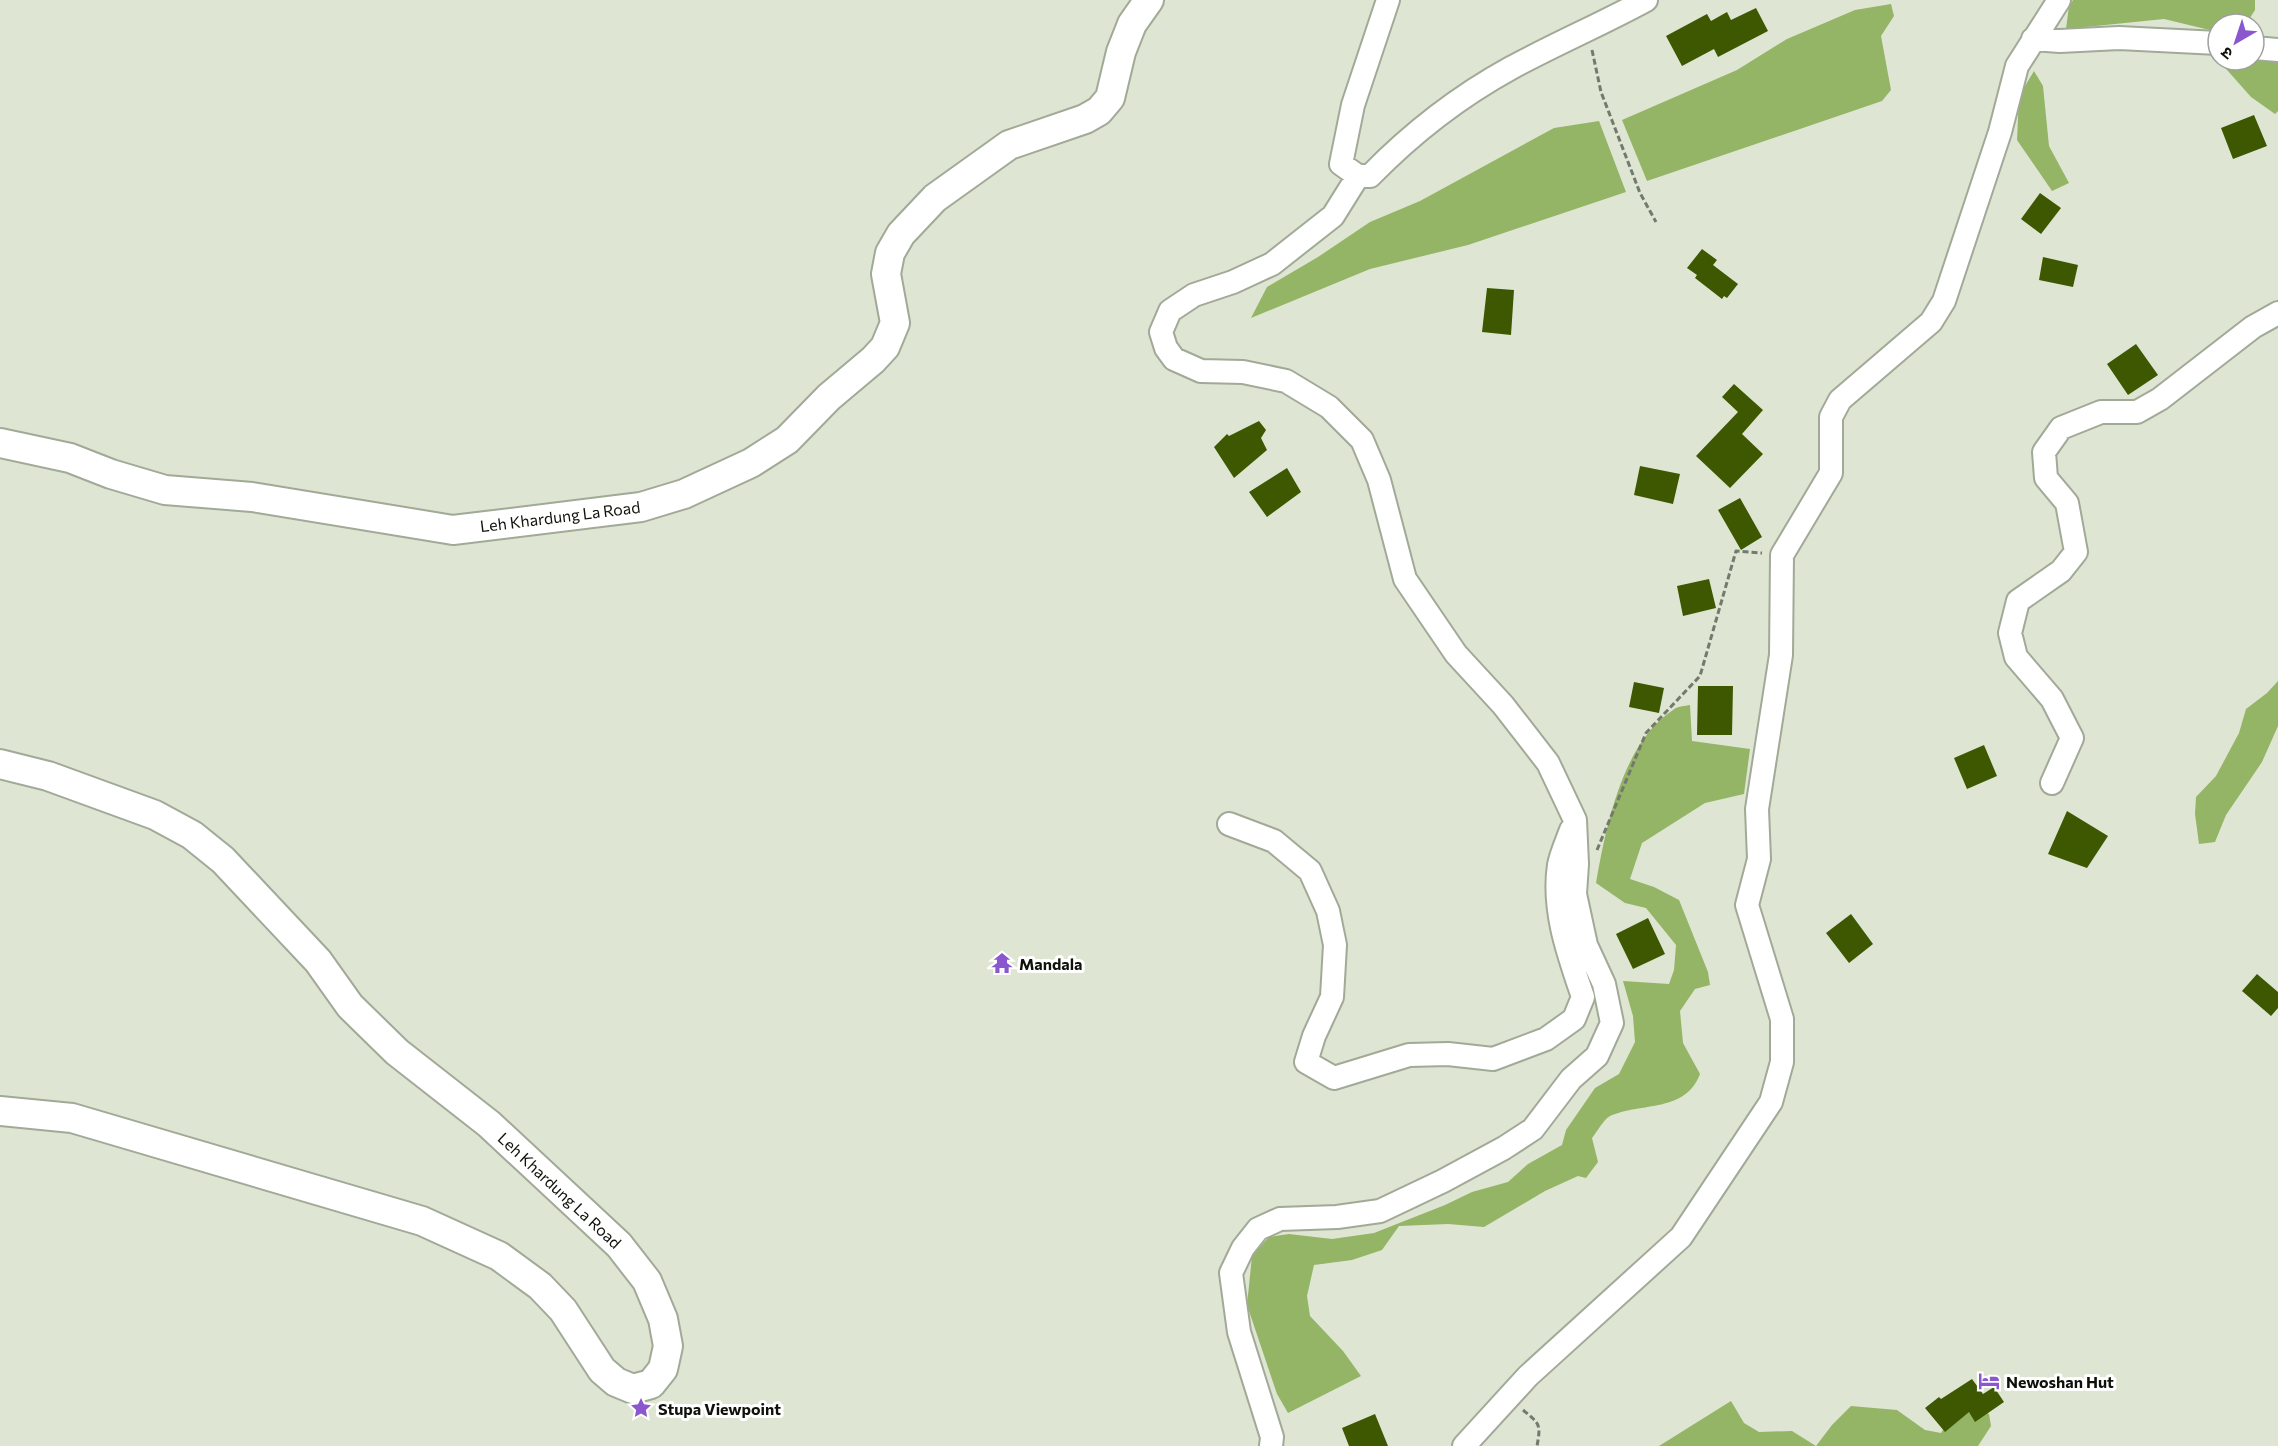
<svg xmlns="http://www.w3.org/2000/svg" width="2278" height="1446" font-family="Commissioner,'Noto Sans Devanagari',sans-serif">
  <style>
    .forest { fill: #94b466 }
    .building { fill: #3d5800 }
    .lines { fill: none; stroke-linecap: round; stroke-linejoin: round }
    .minor-casing { stroke: #a1a997; stroke-width: 26 }
    .major-casing { stroke: #a1a997; stroke-width: 32 }
    .path { stroke: #74796d; stroke-width: 3; stroke-dasharray: 6 3; stroke-linecap: butt }
    .minor { stroke: #fff; stroke-width: 22 }
    .major { stroke: #fff; stroke-width: 28 }
    .labels { text-anchor: middle; dominant-baseline: central; stroke-width: 6; stroke-linejoin: round; paint-order: stroke }
    .street-label { font-size: 16px; fill: #0f110b; stroke: #fff }
    .poi-label { font-size: 16px; font-weight: bold; fill: #0f110b; stroke: #fff; text-anchor: start }
  </style>
  <rect width="100%" height="100%" fill="#dee6d3"/>
  <path class="forest" d="M2073,0H2255V10L2246,24H2218V32L2164,19L2066,29L2069,6Z
    M1891,4L1894,16L1881,36L1891,90L1882,101L1647,181L1622,120L1737,70L1787,39L1855,10Z
    M2254,58L2278,61V111L2275,114L2251,97L2220,62L2254,60Z
    M2034,71L2043,86L2049,146L2069,183L2052,191L2017,140L2019,96Z
    M1599,121L1626,192L1468,245L1370,269L1251,318L1267,287L1318,257L1370,222L1420,201L1554,128Z
    M2278,681V726L2262,762L2226,815L2215,842L2199,844L2195,814L2196,797L2216,776L2239,733L2246,709L2267,693Z
    M1690,705L1692,741L1750,749L1744,794L1705,803L1642,843L1630,879L1654,887L1679,900L1708,972L1710,985L1695,989L1680,1011L1683,1043L1700,1074C1685,1113 1642,1102 1610,1116C1603,1120 1597,1132 1592,1138L1598,1162L1586,1178L1578,1176L1545,1191L1484,1227L1448,1224L1399,1226L1382,1250L1352,1260L1314,1265L1307,1296L1310,1316L1343,1351L1361,1376L1288,1413L1277,1394L1247,1305L1252,1256L1269,1237L1289,1234L1332,1239L1374,1233L1445,1205L1472,1192L1508,1182L1528,1164L1562,1145L1566,1130L1595,1088L1619,1074L1635,1042L1633,1016L1623,981L1669,984L1674,970L1676,945L1646,908L1625,903L1596,883C1606,827 1622,743 1673,710C1677,706 1685,706 1690,705Z
    M1731,1401L1744,1423L1759,1432L1792,1431L1816,1446H1659Z
    M1972,1404L1989,1414L1991,1426L1978,1446H1816L1832,1425L1851,1406L1897,1410L1925,1430L1941,1433L1956,1408Z"/>
  <path class="building" d="M1756,8L1768,31L1718,57L1714,49L1682,66L1666,36L1707,14L1711,21L1727,12L1731,20Z
    M2254,115L2267,146L2233,159L2221,128Z
    M2040,193L2061,208L2041,234L2021,219Z
    M1702,249L1717,260L1713,265L1738,284L1727,298L1724,296L1722,299L1695,278L1697,275L1687,268Z
    M2043,257L2078,265L2073,287L2039,280Z
    M1487,288L1514,290L1511,335L1482,332Z
    M2136,344L2158,375L2128,395L2107,364Z
    M1734,384L1763,410L1742,434L1763,454L1730,488L1696,456L1738,412L1722,397Z
    M1259,421L1266,430L1261,438L1267,450L1234,478L1214,447L1227,434L1229,436Z
    M1640,466L1680,474L1673,504L1634,495Z
    M1287,468L1301,492L1267,517L1249,492Z
    M1740,498L1762,537L1741,550L1718,510Z
    M1709,579L1716,608L1683,616L1677,586Z
    M1634,682L1664,688L1659,713L1629,707Z
    M1698,686H1733L1732,735H1697Z
    M1984,745L1997,776L1967,789L1954,758Z
    M2067,811L2108,836L2087,868L2048,854Z
    M1851,914L1873,944L1849,963L1826,933Z
    M1648,918L1665,954L1633,969L1616,934Z
    M2257,974L2278,992V1008L2271,1016L2242,991Z
    M1972,1379L1983,1394L1994,1387L2004,1402L1975,1422L1969,1412L1945,1432L1925,1408L1939,1397L1941,1399Z
    M1375,1414L1388,1446H1349L1342,1428Z"/>
  <g class="lines">
    <defs>
      <path id="minor" d="M1388,0L1353,105L1341,164L1358,176H1370C1411,134 1460,96 1511,68C1555,44 1602,24 1646,0
        M2033,39L2060,41L2119,38L2218,43
        M2254,48L2278,50
        M2052,783L2072,738L2052,699L2016,657L2010,633L2018,601L2061,571L2076,552L2067,503L2046,478L2044,452L2061,428L2101,412H2137L2160,399L2253,327L2278,313
        M1229,824L1274,841L1310,871L1328,911L1335,945L1332,997L1314,1036L1306,1062L1334,1078L1409,1055L1448,1054L1493,1059L1546,1039L1574,1019L1583,997C1569,956 1552,910 1559,865C1561,854 1567,841 1571,830
        M1271,1446L1272,1437L1239,1332L1231,1273L1243,1248L1258,1229L1280,1219L1337,1217L1380,1211L1443,1181L1504,1148L1533,1129L1571,1079L1597,1056L1612,1023L1604,984L1586,945L1575,894L1577,864L1575,820L1548,763L1503,705L1456,654L1405,579L1379,480L1362,440L1329,407L1286,381L1243,372L1201,371L1174,359L1166,348L1161,332L1170,311L1194,295L1233,282L1272,264L1333,216L1358,176
        M1464,1446L1528,1376L1681,1237L1771,1102L1782,1062V1019L1747,905L1759,859L1757,809L1781,655L1782,555L1831,473V417L1840,400L1931,322L1944,301L2000,132L2017,66L2059,0"/>
      <path id="major" d="M0,443L70,458L111,474L165,490L252,497L453,530L641,507L684,494L751,463L787,440L829,397L873,360L885,347L895,323L886,274L890,253L901,234L935,198L1009,145L1085,119L1099,111L1110,98L1121,52L1132,24L1149,0
        M0,764L48,776L155,815L192,835L223,860L318,961L350,1006L397,1052L489,1124L619,1245L647,1281L663,1319L668,1346L663,1369L651,1384L633,1389L616,1382L602,1370L563,1310L540,1286L499,1256L422,1221L72,1118L0,1111"/>
    </defs>
    <use href="#minor" class="minor-casing"/>
    <use href="#major" class="major-casing"/>
    <path class="path" d="M1592,50L1601,92L1640,193L1656,222
      M1597,850L1646,733L1700,676L1736,551L1762,553
      M1523,1410C1540,1424 1541,1424 1537,1446"/>
    <use href="#minor" class="minor"/>
    <use href="#major" class="major"/>
  </g>
  <defs>
    <symbol id="temple-bare" viewBox="-9 -9 18 18"><path d="M0-6L5-2H3V0L6.5 2.5H4V6H1.5V3h-3V6H-4V2.5H-6.5L-3 0V-2H-5Z" fill="#8a57cf" stroke="#fff" stroke-width="2.5" paint-order="stroke"/></symbol>
    <symbol id="hotel-bare" viewBox="-9 -9 18 18"><path d="M-6-4.5h1.5V1H6V5H4.5V3h-9V5H-6ZM-4 0a1.8 1.8 0 1 1 3.6 0ZM.5 0V-2.5h3Q6-2.5 6 0Z" fill="#8a57cf" stroke="#fff" stroke-width="2.5" paint-order="stroke"/></symbol>
    <symbol id="sight-bare" viewBox="-9 -9 18 18"><path d="M0-6L1.8-2.2L6-1.7L2.9 1.2L3.7 5.4L0 3.3L-3.7 5.4L-2.9 1.2L-6-1.7L-1.8-2.2Z" fill="#8a57cf" stroke="#fff" stroke-width="2.5" paint-order="stroke"/></symbol>
  </defs>
  <g fill-rule="evenodd">
    <use href="#temple-bare" x="987" y="948" width="30" height="30"/>
    <use href="#hotel-bare" x="1974" y="1366" width="30" height="30"/>
    <use href="#sight-bare" x="626" y="1393" width="30" height="30"/>
  </g>
  <g class="labels">
    <g class="street-label">
      <text transform="translate(560 516) rotate(-7)">Leh Khardung La Road</text>
      <text transform="translate(560 1190) rotate(43)">Leh Khardung La Road</text>
    </g>
    <g class="poi-label">
      <text x="1019" y="963">Mandala</text>
      <text x="2006" y="1381">Newoshan Hut</text>
      <text x="658" y="1408">Stupa Viewpoint</text>
    </g>
  </g>
  <g transform="translate(2236 42) rotate(219)"><circle r="28" fill="#ffffff" stroke="#9fa09d" stroke-width="1.5"/>
  <path d="M0-4.5L10 22L0 15L-10 22Z" fill="#8a57cf"/>
  <text y="-9" font-size="16" font-weight="bold" text-anchor="middle" fill="#0f110b">उ</text>
  </g>
</svg>
